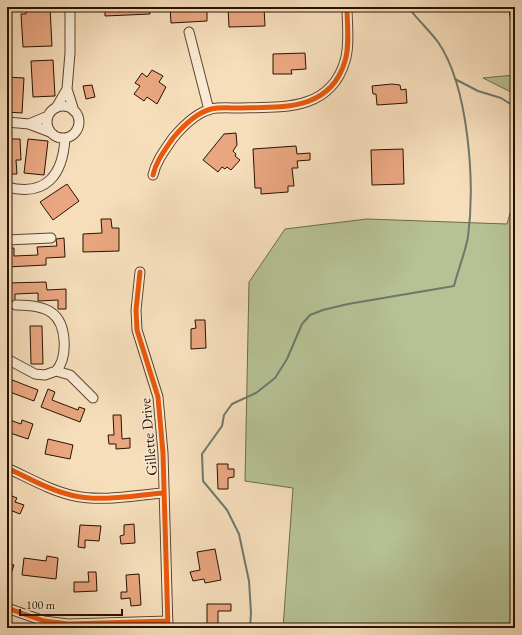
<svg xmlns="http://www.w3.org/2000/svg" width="522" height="635" font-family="'EB Garamond',serif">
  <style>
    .green { fill: #b6c295; stroke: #6f6a4a }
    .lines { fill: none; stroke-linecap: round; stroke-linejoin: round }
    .stream { stroke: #6e786c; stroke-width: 2 }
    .building { fill: #e9a680; stroke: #281200 }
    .minor-casing { stroke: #5c452f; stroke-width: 11 }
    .minor { stroke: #f9ead3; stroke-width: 9 }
    .cycleway-casing { stroke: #f9ead3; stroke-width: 8 }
    .cycleway { stroke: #e8590c; stroke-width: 5 }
    .labels { text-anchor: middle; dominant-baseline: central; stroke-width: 3; stroke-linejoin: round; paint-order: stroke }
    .street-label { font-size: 15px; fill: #281200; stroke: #f9ead3 }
  </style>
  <rect width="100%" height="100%" fill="#f6debb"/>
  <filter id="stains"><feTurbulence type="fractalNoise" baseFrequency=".005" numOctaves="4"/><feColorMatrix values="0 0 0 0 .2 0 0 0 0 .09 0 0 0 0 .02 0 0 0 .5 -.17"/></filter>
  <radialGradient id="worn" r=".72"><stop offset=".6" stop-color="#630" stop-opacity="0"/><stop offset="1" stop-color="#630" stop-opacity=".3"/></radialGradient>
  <path class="green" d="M515,75V94L483,78Z
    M515,196V628H283L293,488L245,481L249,282L285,229L367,219L507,224Z"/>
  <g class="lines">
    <path class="stream" d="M455,79L478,91L501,98L515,107
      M250,628L251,613L249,581L239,534L227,510L203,481L202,454L222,426L224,415L232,404L256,393L275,378L287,359L302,324L310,315L323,310L348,304L454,286C458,270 465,253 468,237C475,183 469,87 438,42C429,30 417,19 408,7"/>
  </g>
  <path class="building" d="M30,7H50L52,46L23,47L21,14H26V10H30Z
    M105,7H149L150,14L105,16Z
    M170,7H207V21L171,23Z
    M228,7H264L265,26L229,27Z
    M512,7H515V23H511L509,9H512Z
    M305,53L306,69L291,70L292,74H273V54Z
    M53,60L55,96L33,97L31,61Z
    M152,70L163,76L159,82L166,87L157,104L147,97L144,101L134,94L140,86L135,83L142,73L147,77Z
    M7,77L24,78L22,113L7,112Z
    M392,84L400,85L401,90L406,89L407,103L377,105L376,94H373L372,86Z
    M92,85L95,97L86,99L83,86Z
    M236,133L237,145L233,151L236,154L235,156L240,160L231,170L227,167L225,169L222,167L218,172L203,160L224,134Z
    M7,139H20L21,160H16L17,174H7Z
    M28,139L48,141L44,175L24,173Z
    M296,146L297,154L310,153V160L297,161L298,168H292L294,186H288V192L261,194V188H255L253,149Z
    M403,149L404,184L372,185L371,150Z
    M67,184L79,201L53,220L40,202Z
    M101,219H111L112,228H119V251L83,252V234L102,233Z
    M64,238L65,257L46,258V265L7,267V248H14V256L38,255L37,247L57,246L56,239Z
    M46,282L47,290L66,289V309H58V300L38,301V293L15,294V301L7,302V283Z
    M195,320H205L206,348L191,349V329L196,328Z
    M30,326H42L43,364H31Z
    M7,378L38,390L34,401L7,391Z
    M48,389L55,392L52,400L78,410L79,407L85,409L80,422L41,407Z
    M113,415H121L122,439L130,438V448L116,449V444H109L108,435H114Z
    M7,419L21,424L22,420L33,424L28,439L7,432Z
    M48,439L73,445L70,459L45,454Z
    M217,464H228V469H234V477L228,478V489H218Z
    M7,494L17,498L15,502L24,505L20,514L7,509Z
    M134,524L135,543L121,544L120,536L124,535V525Z
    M80,525L101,526L99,541L85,540V548L78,547Z
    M215,549L221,580L205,583L204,579L193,581L190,572L200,570L197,552Z
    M47,556L58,558L56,579L22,575L24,558L46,561Z
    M7,563L14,565L10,577L7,576Z
    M88,572H96L97,591L74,592V582H89Z
    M139,574L141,605L131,606L130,598L121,599V592H127L126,575Z
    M207,604H231V611H218V628H207Z"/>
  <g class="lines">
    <defs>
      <path id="minor" d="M189,32L209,110
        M67,89L70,53V7
        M47 122a16 16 0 1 1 32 0a16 16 0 1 1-32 0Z
        M56,108L67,89L74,111
        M48,116L29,124L50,132
        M7,122L29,124
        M153,175C156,161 165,150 173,138C183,126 196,113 211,109C220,107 230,108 238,108C281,107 330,112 345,61C350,45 347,24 347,7
        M7,187C46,197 63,175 65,138
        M7,240L51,238
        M140,272L136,310L137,330L158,397L163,453L168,628
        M16,305C27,305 43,306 52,313C67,324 68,358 56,371
        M7,359L35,374L45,375L56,371L70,375L93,398
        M7,468C29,478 51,491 75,496C103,502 136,495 164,493
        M7,608L44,621L68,624L168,621"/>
    </defs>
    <use href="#minor" class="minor-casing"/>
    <use href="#minor" class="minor"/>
    <defs>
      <path id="cycleway" d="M153,175C156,161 165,150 173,138C183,126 196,113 211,109C220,107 230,108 238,108C281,107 330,112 345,61C350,45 347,24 347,7
        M140,272L136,310L137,330L158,397L163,453L168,628
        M7,468C29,478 51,491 75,496C103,502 136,495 164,493
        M7,608L44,621L68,624L168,621"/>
    </defs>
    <use href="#cycleway" class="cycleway-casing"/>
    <use href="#cycleway" class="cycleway"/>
  </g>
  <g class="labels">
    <g class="street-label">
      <text transform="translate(148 437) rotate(-95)">Gillette Drive</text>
    </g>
  </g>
  <rect width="522" height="635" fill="none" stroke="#f6debb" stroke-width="24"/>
  <rect x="8" y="8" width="506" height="619" fill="none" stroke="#281200" stroke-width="2"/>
  <rect x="12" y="12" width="498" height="611" fill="none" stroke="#281200"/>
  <path d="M20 609v6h102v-6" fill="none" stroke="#281200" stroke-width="2"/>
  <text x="26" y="609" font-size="12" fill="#281200" stroke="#f9ead3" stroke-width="3" paint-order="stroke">100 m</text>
  <rect width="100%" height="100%" filter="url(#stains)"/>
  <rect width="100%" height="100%" fill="url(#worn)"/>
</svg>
